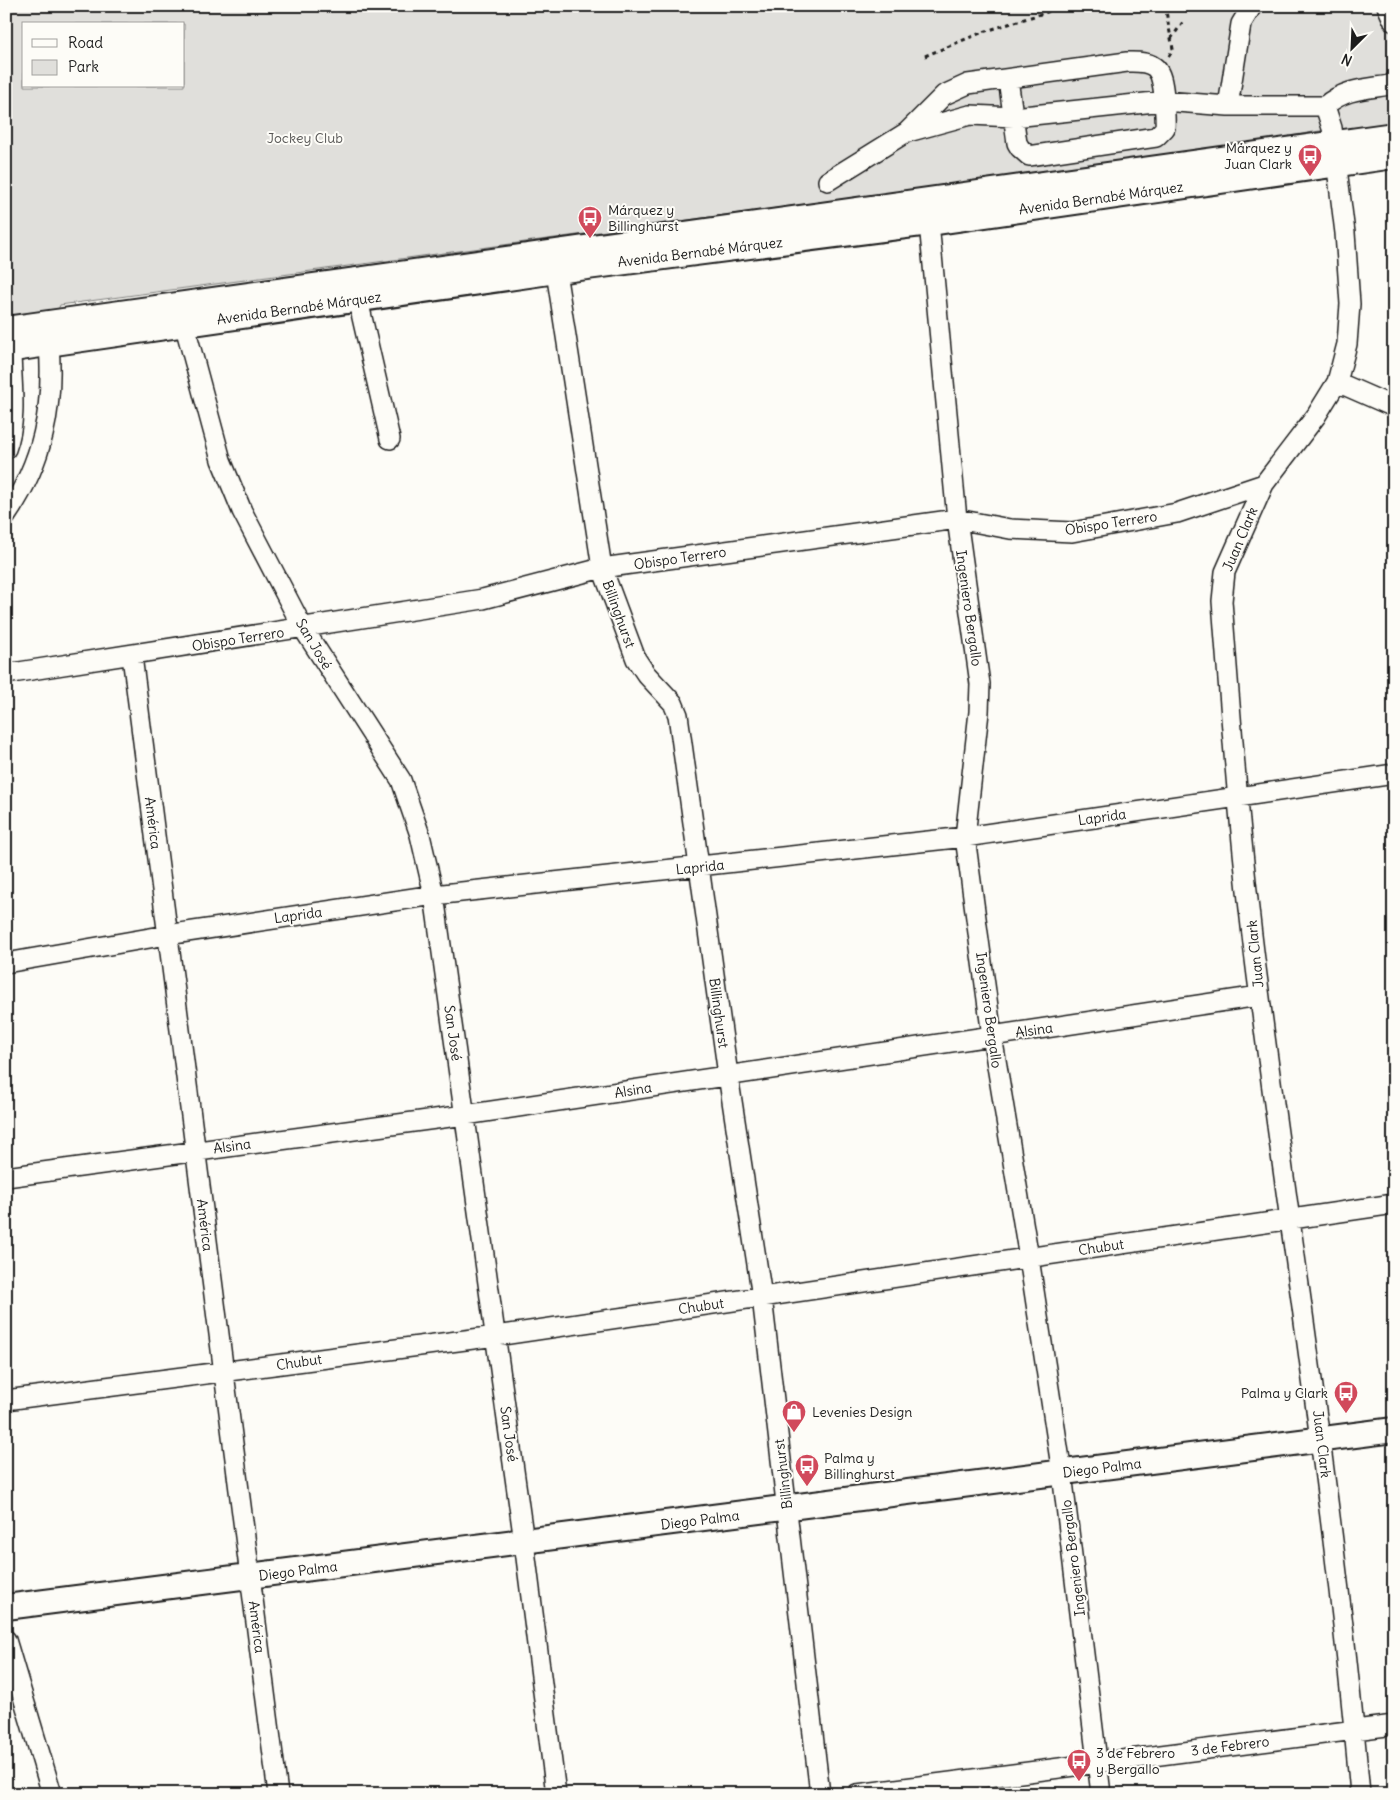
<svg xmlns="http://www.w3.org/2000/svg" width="1400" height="1800" font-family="Delius,sans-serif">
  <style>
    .green { fill: #e0dfdb; stroke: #7e7e7c; fill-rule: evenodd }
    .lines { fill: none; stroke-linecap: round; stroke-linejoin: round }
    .minor-casing { stroke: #1c1c1c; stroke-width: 22 }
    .major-casing { stroke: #1c1c1c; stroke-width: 28 }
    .path { stroke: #1c1c1c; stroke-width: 3; stroke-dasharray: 4 4; stroke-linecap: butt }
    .minor { stroke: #fdfcf7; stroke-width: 19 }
    .major { stroke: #fdfcf7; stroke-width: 24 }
    .labels { text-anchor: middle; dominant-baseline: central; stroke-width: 4; stroke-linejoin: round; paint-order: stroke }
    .park-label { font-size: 14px; fill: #575655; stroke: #fdfcf7 }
    .poi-label { font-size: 14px; fill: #1c1c1c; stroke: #fdfcf7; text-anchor: start }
    .street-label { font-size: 14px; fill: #1c1c1c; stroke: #fdfcf7 }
  </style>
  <rect width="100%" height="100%" fill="#fdfcf7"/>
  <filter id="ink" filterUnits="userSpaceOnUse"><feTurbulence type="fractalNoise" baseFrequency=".02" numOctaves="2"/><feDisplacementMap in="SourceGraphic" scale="10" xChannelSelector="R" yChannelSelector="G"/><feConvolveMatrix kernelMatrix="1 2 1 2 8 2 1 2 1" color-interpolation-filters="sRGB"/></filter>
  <g filter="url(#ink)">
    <path class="green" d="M6,6H1394V128L1332,129L1289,136L1291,143L1227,147L60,305L58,310L6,322ZM24,24H184V86H24Z"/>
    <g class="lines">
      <defs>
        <path id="minor" d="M1387,6L1394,22
          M1228,106L1241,24L1252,6
          M1325,106L1332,128L1345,233L1350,304L1347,344L1337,382L1316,416L1264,484L1225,572L1222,601C1232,734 1242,866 1260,998C1294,1263 1337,1527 1360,1794
          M908,132L970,115L1014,117L1164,101L1228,106H1325C1344,89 1365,89 1390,85L1394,82
          M828,181L907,132L944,95L968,84L1127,62C1157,61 1161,68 1164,96C1164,107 1166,118 1165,128L1156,137L1029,156L1020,148L1017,143L1008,79
          M929,223L957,519L980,684L979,712L965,837L992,1036L1029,1258L1062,1473L1101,1794
          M554,259L602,568L636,659L646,674L673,703L678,715L728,1075L762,1297L820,1794
          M358,300L390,439
          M184,323L221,460L242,511L303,628L401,780L420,835L434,895L524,1542L556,1794
          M1337,382L1394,407
          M6,449C18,418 11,382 11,349
          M6,516C43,462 54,408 49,344
          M132,656L278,1794
          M6,674L483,599L602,568L957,519L1010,529L1072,532L1177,513L1264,484
          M6,963L167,935L434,895L965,837L1394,774
          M6,1177L465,1115L1259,996
          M6,1400L496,1336L1394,1204
          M6,1640L52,1794
          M857,1794L1394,1725"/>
        <path id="major" d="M6,329L1394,135
          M6,350L556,271L929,223L1394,156
          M6,1607L1394,1430"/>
      </defs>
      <use href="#minor" class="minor-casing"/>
      <use href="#major" class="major-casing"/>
      <path class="path" d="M1165,6L1173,49L1168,58
        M1171,39L1183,22
        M925,56L983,32L1066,6"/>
      <use href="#minor" class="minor"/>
      <use href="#major" class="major"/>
    </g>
  </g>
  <defs>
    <symbol id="bus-pin" viewBox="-11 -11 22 30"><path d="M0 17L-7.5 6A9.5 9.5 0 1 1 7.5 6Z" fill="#d1495b" stroke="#fdfcf7"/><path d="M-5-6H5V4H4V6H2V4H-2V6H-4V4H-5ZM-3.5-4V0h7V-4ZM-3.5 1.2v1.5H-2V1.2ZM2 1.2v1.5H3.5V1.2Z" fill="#fff"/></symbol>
    <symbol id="shop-pin" viewBox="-11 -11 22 30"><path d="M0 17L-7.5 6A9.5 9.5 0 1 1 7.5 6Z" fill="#d1495b" stroke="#fdfcf7"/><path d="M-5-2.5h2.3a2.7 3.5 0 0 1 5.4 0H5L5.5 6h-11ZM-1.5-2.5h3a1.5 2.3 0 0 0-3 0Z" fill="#fff"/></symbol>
  </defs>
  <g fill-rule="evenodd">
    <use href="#bus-pin" x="1296" y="142" width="28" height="38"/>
    <use href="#bus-pin" x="576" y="204" width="28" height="38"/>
    <use href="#bus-pin" x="1332" y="1379" width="28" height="38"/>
    <use href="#shop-pin" x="780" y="1398" width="28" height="38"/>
    <use href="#bus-pin" x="793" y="1452" width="28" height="38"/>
    <use href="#bus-pin" x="1065" y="1747" width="28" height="38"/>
  </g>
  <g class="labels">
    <g class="park-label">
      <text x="305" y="138">Jockey Club</text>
    </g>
    <g class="poi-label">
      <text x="1292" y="148" text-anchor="end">Márquez y<tspan x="1292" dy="16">Juan Clark</tspan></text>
      <text x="608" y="210">Márquez y<tspan x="608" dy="16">Billinghurst</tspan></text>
      <text x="1328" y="1393" text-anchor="end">Palma y Clark</text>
      <text x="812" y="1412">Levenies Design</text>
      <text x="824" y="1458">Palma y<tspan x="824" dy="16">Billinghurst</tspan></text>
      <text x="1096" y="1753">3 de Febrero<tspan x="1096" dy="16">y Bergallo</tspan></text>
    </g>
    <g class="street-label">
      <text transform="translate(1101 198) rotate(-8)">Avenida Bernabé Márquez</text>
      <text transform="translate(700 252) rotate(-7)">Avenida Bernabé Márquez</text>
      <text transform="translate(299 308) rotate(-8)">Avenida Bernabé Márquez</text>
      <text transform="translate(1111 523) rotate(-9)">Obispo Terrero</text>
      <text transform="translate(1240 539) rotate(-67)">Juan Clark</text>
      <text transform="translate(680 558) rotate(-8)">Obispo Terrero</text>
      <text transform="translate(969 608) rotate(82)">Ingeniero Bergallo</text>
      <text transform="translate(619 614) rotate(70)">Billinghurst</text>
      <text transform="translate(238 639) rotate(-9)">Obispo Terrero</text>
      <text transform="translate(314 644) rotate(59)">San José</text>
      <text transform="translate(1102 817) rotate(-8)">Laprida</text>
      <text transform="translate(153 823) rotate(83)">América</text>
      <text transform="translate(700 867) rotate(-6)">Laprida</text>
      <text transform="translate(298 915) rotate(-8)">Laprida</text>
      <text transform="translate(1255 954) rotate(-96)">Juan Clark</text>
      <text transform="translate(989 1010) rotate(82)">Ingeniero Bergallo</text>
      <text transform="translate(719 1013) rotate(82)">Billinghurst</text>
      <text transform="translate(1034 1030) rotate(-8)">Alsina</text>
      <text transform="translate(453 1033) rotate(82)">San José</text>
      <text transform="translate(633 1090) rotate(-9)">Alsina</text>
      <text transform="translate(232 1146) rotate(-8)">Alsina</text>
      <text transform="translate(205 1225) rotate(83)">América</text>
      <text transform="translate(1101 1247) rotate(-8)">Chubut</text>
      <text transform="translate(701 1306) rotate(-8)">Chubut</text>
      <text transform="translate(299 1362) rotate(-8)">Chubut</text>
      <text transform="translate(509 1434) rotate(82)">San José</text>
      <text transform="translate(1322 1444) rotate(83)">Juan Clark</text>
      <text transform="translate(1102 1468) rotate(-7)">Diego Palma</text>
      <text transform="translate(783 1474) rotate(-97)">Billinghurst</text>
      <text transform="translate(700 1520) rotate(-7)">Diego Palma</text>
      <text transform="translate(1073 1558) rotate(-97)">Ingeniero Bergallo</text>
      <text transform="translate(298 1571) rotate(-7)">Diego Palma</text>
      <text transform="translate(257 1627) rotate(83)">América</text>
      <text transform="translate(1230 1746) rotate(-7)">3 de Febrero</text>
    </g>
  </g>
  <rect width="1400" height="1800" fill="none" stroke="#fdfcf7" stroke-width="25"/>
  <rect x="12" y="12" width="1375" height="1775" fill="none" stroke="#1c1c1c" stroke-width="2" filter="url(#ink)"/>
  <rect x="22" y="22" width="162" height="65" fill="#fdfcf7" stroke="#a3a29f"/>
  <rect x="32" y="39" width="25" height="8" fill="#fdfcf7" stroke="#a3a29f"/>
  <text x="68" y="48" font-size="15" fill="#1c1c1c">Road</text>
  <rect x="32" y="60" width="25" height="15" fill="#e0dfdb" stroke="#a3a29f"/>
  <text x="68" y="72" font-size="15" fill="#1c1c1c">Park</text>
  <g transform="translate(1352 48) rotate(204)" stroke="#fdfcf7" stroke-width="4" paint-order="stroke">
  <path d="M0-4L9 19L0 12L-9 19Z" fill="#1c1c1c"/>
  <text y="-8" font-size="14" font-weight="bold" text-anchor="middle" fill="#1c1c1c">N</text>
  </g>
</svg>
